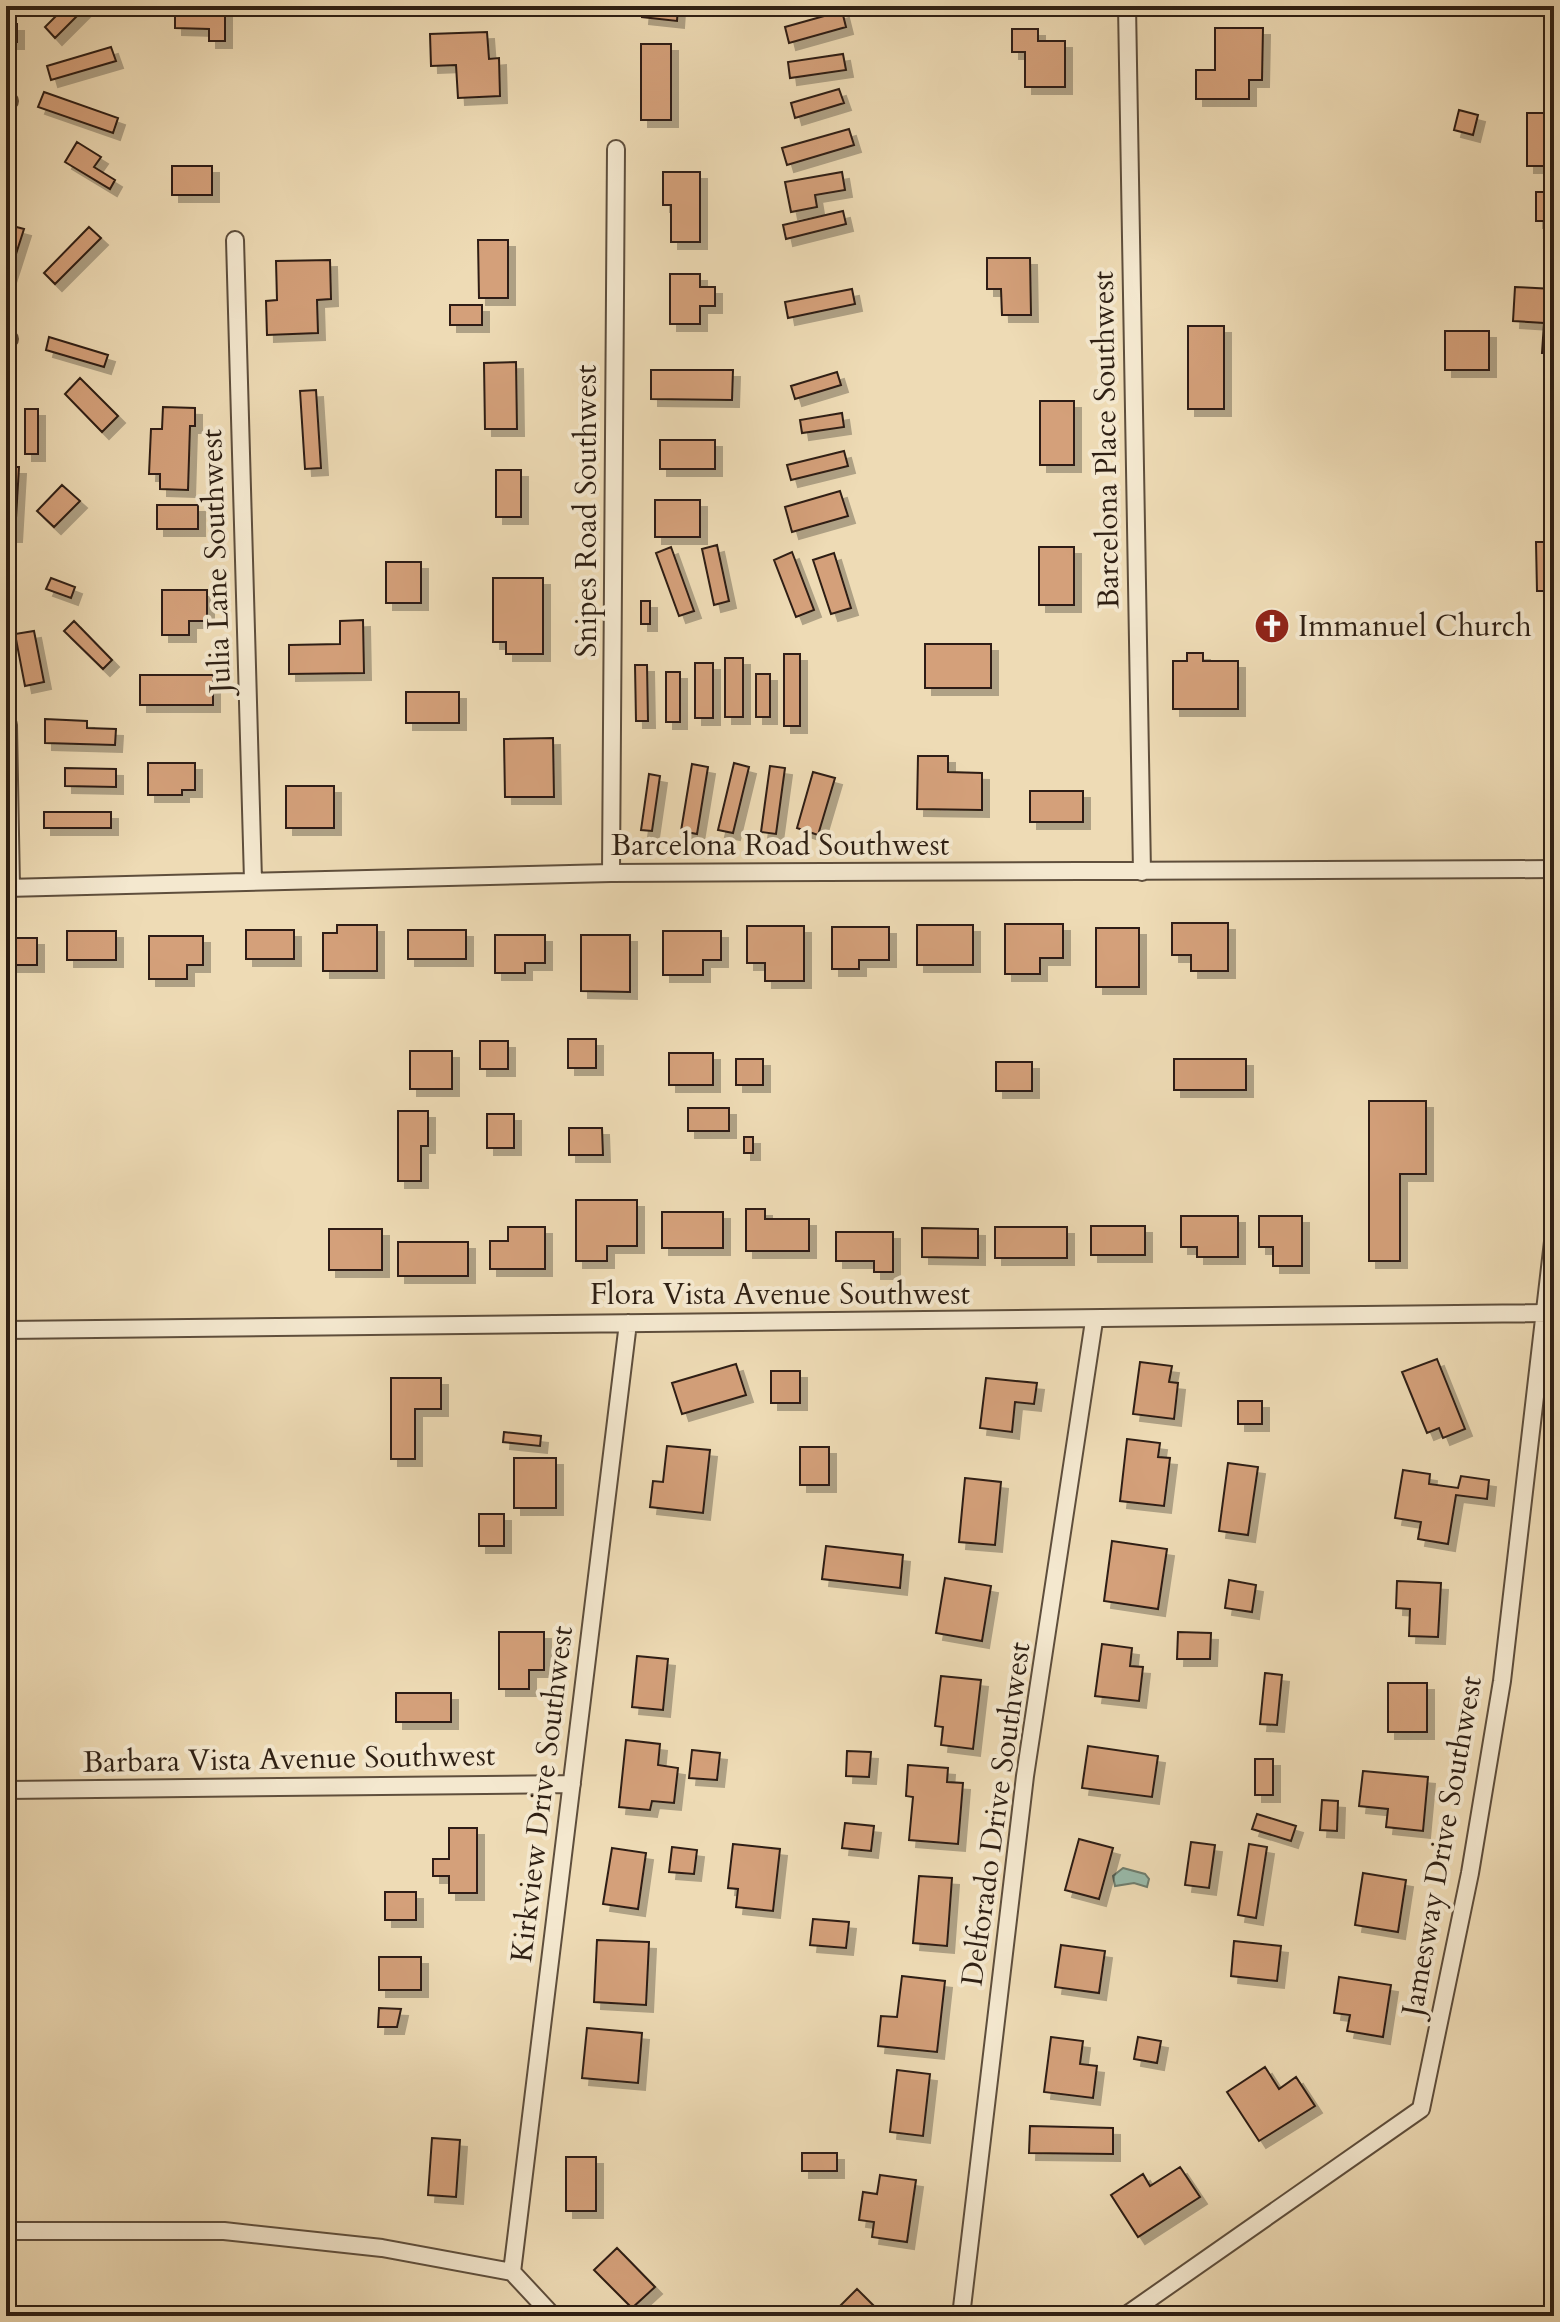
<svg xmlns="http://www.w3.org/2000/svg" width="1560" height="2322" font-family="Cardo,serif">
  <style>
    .water { fill: #99bbab; stroke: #6e7d6e; stroke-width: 2 }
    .building { fill: #d4a07a; stroke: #2e1f13; stroke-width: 2; filter: url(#shadow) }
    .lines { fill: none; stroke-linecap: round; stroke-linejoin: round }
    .street-casing { stroke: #5e4e3c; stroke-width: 20 }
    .street { stroke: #f4e8cf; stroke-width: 16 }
    .labels { text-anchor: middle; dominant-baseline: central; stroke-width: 8; stroke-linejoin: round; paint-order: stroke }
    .street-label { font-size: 30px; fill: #2e1f13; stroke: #f4e8cf }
    .poi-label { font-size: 30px; fill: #2e1f13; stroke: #f4e8cf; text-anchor: start }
  </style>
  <defs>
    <filter id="shadow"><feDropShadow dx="7" dy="7" stdDeviation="0" flood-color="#0004"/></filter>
  </defs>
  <rect width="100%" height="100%" fill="#eedbb5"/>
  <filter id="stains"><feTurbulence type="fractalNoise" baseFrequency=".0025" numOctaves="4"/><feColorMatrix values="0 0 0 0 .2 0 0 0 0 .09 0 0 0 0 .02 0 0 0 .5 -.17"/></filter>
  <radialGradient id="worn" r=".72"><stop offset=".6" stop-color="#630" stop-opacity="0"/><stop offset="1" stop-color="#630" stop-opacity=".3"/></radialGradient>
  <path class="water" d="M1123,1868L1145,1874L1149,1879L1147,1887L1134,1883L1115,1886L1113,1876Z"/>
  <path class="building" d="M6,6H9V24H17V42H9V58H6Z
    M66,6H87L55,38L45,27Z
    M175,6H225V41H209V29L175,28Z
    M643,6H678L677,21L642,17Z
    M842,11L846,27L789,43L785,27Z
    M1215,28H1263L1262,80H1249V99H1196V70H1215Z
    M1012,29H1038V41H1065V87H1025V52H1012Z
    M487,32L489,59L499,58L500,96L458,98L456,65L431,66L430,34Z
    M641,44H671V120H641Z
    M111,47L116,61L51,80L47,66Z
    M843,54L846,70L790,78L788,62Z
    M839,89L844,103L795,118L791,103Z
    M44,92L118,118L113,133L38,107Z
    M1459,110L1478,115L1473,135L1454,130Z
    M1527,113H1554V166H1527Z
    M849,129L854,145L787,165L782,148Z
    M77,142L101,157L94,167L115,180L110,189L65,162Z
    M172,166H212V195H172Z
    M663,172H700V242H671V205H663Z
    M842,172L845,190L815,195L817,207L791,212L785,182Z
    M1536,192H1554V221H1536Z
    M843,211L846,224L786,239L783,225Z
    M9,225L24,229L9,276L6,275V236Z
    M89,227L101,238L55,284L44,273Z
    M478,240H508V298H479Z
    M987,258H1030L1031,315H1002L1001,289H987Z
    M330,260L331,299L317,300L318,333L267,335L266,301L277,300L276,261Z
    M670,274H700V287H715V306H700V324H670Z
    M1515,287L1554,289V353H1542L1544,323L1513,321Z
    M852,289L855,304L788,318L785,302Z
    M450,305H482V325H450Z
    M1188,326H1224V409H1188Z
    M1445,331H1489V370H1445Z
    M49,337L108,355L104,367L46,350Z
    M516,362L517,429H485L484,363Z
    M651,370H733L732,400L651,399Z
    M837,372L841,385L795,399L791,386Z
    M80,378L118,416L102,432L65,394Z
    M316,390L321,468L305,469L300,391Z
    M1040,401H1074V465H1040Z
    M163,407L195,408V426H190L188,490L160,489V474H149L151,429H162Z
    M25,409H38V454H25Z
    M842,413L844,427L802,433L800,420Z
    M660,440H715V469H660Z
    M844,451L848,466L791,480L787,465Z
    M6,467H19L15,535H6Z
    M496,470H521V517H496Z
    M62,485L80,501L54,527L37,511Z
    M840,491L848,516L792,532L785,507Z
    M655,500H700V537H655Z
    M157,505H198V529H157Z
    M1536,542H1554V591H1537Z
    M717,545L729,601L714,605L702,549Z
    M671,547L694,611L679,616L656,553Z
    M1039,547H1074V605H1039Z
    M792,552L814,610L796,617L774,560Z
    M834,553L851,608L831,614L813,560Z
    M386,562H421V603H386Z
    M51,578L75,587L71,598L46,589Z
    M493,578H543V654H506V642H493Z
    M162,590H207V621H189V635H162Z
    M641,601H650V624H641Z
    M363,620L364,673L289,674V645L340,644V621Z
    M74,621L112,660L103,669L64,631Z
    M34,631L44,682L25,686L15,634Z
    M925,644H991V688H925Z
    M1187,653H1203V661H1238V709H1173V661H1187Z
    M784,654H800V726H784Z
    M725,658H743V717H725Z
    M695,663H713V718H695Z
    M635,665H647L648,721H636Z
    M666,672H680V722H666Z
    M756,674H770V717H756Z
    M140,675H213V705H140Z
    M406,692H459V723H406Z
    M45,719L87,721V728L116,729L115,745L45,743Z
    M553,738L554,797H505L504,739Z
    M918,756H948V772L982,773V810L917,809Z
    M148,763H195V790H182V795H148Z
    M734,763L749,767L733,833L718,830Z
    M692,764L708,767L697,834L681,831Z
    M770,766L785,768L776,834L761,832Z
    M65,768L116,769V787L65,786Z
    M813,772L835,778L818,835L797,828Z
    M649,774L660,776L652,831L641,830Z
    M286,786H334V828H286Z
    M1030,791H1083V822H1030Z
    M44,812H111V828H44Z
    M1172,923H1228V971H1191V955H1172Z
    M1005,924H1063V958H1040V974H1005Z
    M337,925H377V971H323V933H337Z
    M917,925H973V965H917Z
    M747,926H804V981H765V963H747Z
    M832,927H889V960H859V969H832Z
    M1096,928H1139V987H1096Z
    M246,930H294V959H246Z
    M408,930H466V959H408Z
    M67,931H116V960H67Z
    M663,931H721V960H703V975H663Z
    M495,935H545V963H525V973H495Z
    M581,935H630V992L581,991Z
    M149,936H203V965H187V979H149Z
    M6,938H37V965H6Z
    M568,1039H596V1068H568Z
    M480,1041H508V1069H480Z
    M410,1051H452V1089H410Z
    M669,1053H713V1085H669Z
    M736,1059H763V1085H736Z
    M1174,1059H1246V1090H1174Z
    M996,1062H1032V1091H996Z
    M1369,1101H1426V1174H1400V1261H1369Z
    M688,1108H729V1131H688Z
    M398,1111H428V1146H421V1181H398Z
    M487,1114H514V1148H487Z
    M569,1128H602L603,1155H569Z
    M744,1137H753V1153H744Z
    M576,1200H637V1246H607V1261H576Z
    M746,1209H765V1219H809V1251H746Z
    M662,1212H723V1248H662Z
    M1181,1216H1238V1257H1197V1247H1181Z
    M1259,1216H1302V1266H1273V1247H1259Z
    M1091,1226H1145V1255H1091Z
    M508,1227H545V1269H490V1241H508Z
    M995,1227H1067V1258H995Z
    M922,1228L978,1229V1258L922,1257Z
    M329,1229H382V1270H329Z
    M836,1232H893V1272H874V1261H836Z
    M398,1242H468V1276H398Z
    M1437,1359L1465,1429L1443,1438L1439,1428L1427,1433L1402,1372Z
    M1140,1362L1172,1366L1169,1382L1178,1383L1174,1419L1133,1414Z
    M736,1364L746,1395L682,1414L672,1383Z
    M771,1371H800V1403H771Z
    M391,1378H441V1409H415V1459H391Z
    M986,1378L1037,1383L1034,1404L1015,1402L1012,1432L980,1428Z
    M1238,1401H1262V1424H1238Z
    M504,1432L541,1436L540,1446L503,1442Z
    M1127,1439L1160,1443L1158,1457L1170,1458L1164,1506L1120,1501Z
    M667,1446L710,1450L703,1513L650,1507L653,1481L663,1482Z
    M800,1447H829V1485H800Z
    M514,1458H556V1508H514Z
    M1228,1463L1258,1467L1248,1535L1219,1531Z
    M1403,1470L1430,1474L1429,1484L1458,1488L1461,1476L1489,1480L1487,1499L1456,1495L1448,1544L1418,1539L1421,1522L1395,1518Z
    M965,1478L1001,1482L995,1545L959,1542Z
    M479,1514H504V1546H479Z
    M1112,1541L1167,1549L1158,1609L1104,1601Z
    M826,1546L903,1555L900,1588L822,1579Z
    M945,1578L991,1586L982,1641L936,1633Z
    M1229,1580L1256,1585L1252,1612L1225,1608Z
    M1397,1581L1441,1583L1438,1637L1409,1636L1410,1609L1396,1608Z
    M499,1632H544V1670H529V1689H499Z
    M1178,1632L1211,1633L1210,1659H1177Z
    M1102,1644L1132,1648L1130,1666L1143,1667L1139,1701L1095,1696Z
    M637,1656L668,1659L663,1710L632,1707Z
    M1265,1673L1282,1675L1277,1725L1260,1724Z
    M941,1676L981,1680L973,1749L941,1745L943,1727L935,1726Z
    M1388,1683H1427V1732H1388Z
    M396,1693H451V1722H396Z
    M626,1740L660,1744L658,1765L678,1768L674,1803L652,1801L650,1810L619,1807Z
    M1088,1746L1158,1756L1152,1797L1082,1788Z
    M692,1750L720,1753L717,1780L689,1778Z
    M847,1751L871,1752L869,1777L846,1776Z
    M1255,1759H1273V1795H1255Z
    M908,1765L948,1768L947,1782L963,1783L958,1844L909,1840L913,1797L906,1796Z
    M1363,1771L1428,1777L1423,1831L1386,1827L1388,1809L1359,1806Z
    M1322,1800L1338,1801L1337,1831L1320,1830Z
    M1257,1814L1296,1826L1291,1841L1252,1829Z
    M845,1823L874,1826L871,1851L842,1848Z
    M449,1828H477V1893H449V1876H433V1859H449Z
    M1079,1839L1113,1848L1099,1899L1065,1890Z
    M1191,1842L1215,1845L1209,1888L1185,1885Z
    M733,1844L780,1849L773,1911L736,1907L738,1889L728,1888Z
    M1249,1844L1267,1847L1256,1918L1238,1915Z
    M672,1847L697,1850L694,1874L669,1872Z
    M612,1848L646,1853L638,1909L603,1904Z
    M1363,1873L1406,1880L1398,1932L1355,1925Z
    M919,1876L952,1878L947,1946L913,1943Z
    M385,1892H416V1920H385Z
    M813,1919L849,1922L846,1948L810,1945Z
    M597,1940L649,1942L646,2005L594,2002Z
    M1234,1941L1281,1946L1277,1981L1231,1976Z
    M1061,1945L1105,1951L1099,1993L1055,1987Z
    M379,1957H421V1990H379Z
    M902,1976L945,1981L937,2052L878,2046L881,2016L897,2017Z
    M1339,1977L1391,1985L1383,2037L1347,2031L1350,2015L1334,2013Z
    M379,2008L401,2009L397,2027H378Z
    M587,2028L642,2033L638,2083L582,2078Z
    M1051,2037L1083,2041L1080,2064L1097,2066L1093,2098L1044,2092Z
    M1138,2037L1161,2041L1157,2063L1134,2059Z
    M1265,2067L1279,2089L1296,2077L1315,2106L1259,2141L1227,2092Z
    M897,2070L930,2074L923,2136L890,2132Z
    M1030,2126L1113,2128V2154L1029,2153Z
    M432,2138L460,2140L456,2197L428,2195Z
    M802,2153H837V2171H802Z
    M566,2157H596V2211H566Z
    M1180,2167L1200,2197L1138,2237L1111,2195L1143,2174L1150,2186Z
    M880,2175L916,2180L907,2242L872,2237L874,2222L859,2220L863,2192L877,2194Z
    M617,2248L655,2287L632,2308L594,2270Z
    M857,2289L880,2312L876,2316H830Z"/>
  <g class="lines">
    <defs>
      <path id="street" d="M1127,6L1142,872
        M6,101H9
        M235,240L253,880
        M6,339H9
        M8,725L11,888
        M611,873L616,149
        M6,888L611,873L1554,869
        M6,1330L1554,1313
        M6,1790L572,1784
        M6,2231H224L382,2248L512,2272L553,2316
        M512,2272L628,1323
        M961,2316L1025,1776L1094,1321
        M1125,2316L1421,2109L1470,1873L1502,1681L1554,1233"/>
    </defs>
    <use href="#street" class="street-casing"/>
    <use href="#street" class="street"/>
  </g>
  <defs>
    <symbol id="church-disc" viewBox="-11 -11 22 22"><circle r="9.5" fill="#8f2418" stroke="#f4e8cf"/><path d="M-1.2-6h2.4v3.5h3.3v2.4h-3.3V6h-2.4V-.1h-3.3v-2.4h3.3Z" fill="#fff"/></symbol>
  </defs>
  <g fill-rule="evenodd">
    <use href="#church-disc" x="1252" y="606" width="40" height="40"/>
  </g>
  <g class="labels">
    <g class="street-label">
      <text transform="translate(1106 440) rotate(-91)">Barcelona Place Southwest</text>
      <text transform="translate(586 511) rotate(-90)">Snipes Road Southwest</text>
      <text transform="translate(216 561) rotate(-92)">Julia Lane Southwest</text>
      <text x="780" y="845">Barcelona Road Southwest</text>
      <text x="780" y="1294">Flora Vista Avenue Southwest</text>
      <text transform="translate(289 1759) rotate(-1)">Barbara Vista Avenue Southwest</text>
      <text transform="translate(542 1794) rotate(-83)">Kirkview Drive Southwest</text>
      <text transform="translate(996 1814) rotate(-82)">Delforado Drive Southwest</text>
      <text transform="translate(1442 1846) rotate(-80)">Jamesway Drive Southwest</text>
    </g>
    <g class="poi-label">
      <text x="1298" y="626">Immanuel Church</text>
    </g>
  </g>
  <rect width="1560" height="2322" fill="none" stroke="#eedbb5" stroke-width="32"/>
  <rect x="8" y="8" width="1544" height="2306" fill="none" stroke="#2e1f13" stroke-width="4"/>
  <rect x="16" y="16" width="1528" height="2290" fill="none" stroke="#2e1f13" stroke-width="2"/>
  <rect width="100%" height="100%" filter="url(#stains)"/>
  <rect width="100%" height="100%" fill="url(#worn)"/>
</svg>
